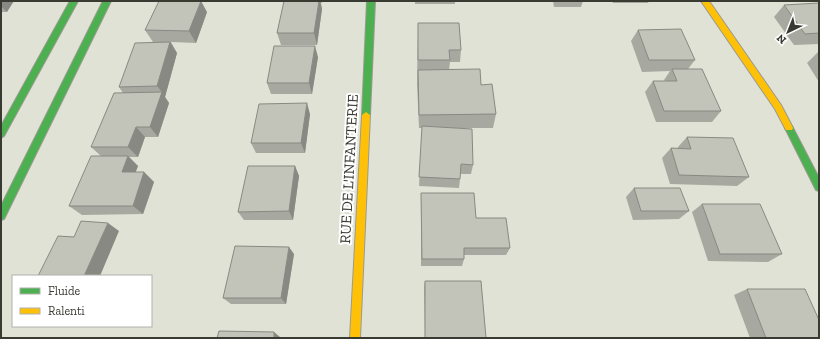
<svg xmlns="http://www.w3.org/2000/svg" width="820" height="339" font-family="'Zilla Slab',serif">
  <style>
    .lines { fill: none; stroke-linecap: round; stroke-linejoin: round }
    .fast-casing { stroke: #9a9b91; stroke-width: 2 }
    .slow-casing { stroke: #9a9b91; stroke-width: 2 }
    .fast { fill: #4caf50; fill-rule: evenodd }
    .slow { fill: #ffc107; fill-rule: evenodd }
    .wall { fill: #a7a9a0 }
    .shaded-wall { fill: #888982 }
    .building { fill: #c2c4ba; stroke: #888982 }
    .labels { text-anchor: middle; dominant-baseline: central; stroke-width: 4; stroke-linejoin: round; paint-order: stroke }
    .street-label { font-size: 15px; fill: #393a31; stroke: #fff }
  </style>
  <rect width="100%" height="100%" fill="#e0e2d5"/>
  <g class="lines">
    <defs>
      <path id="fast" d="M70,1H78L4,136L1,138V126Z
        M103,1H111L4,219L1,220V206Z
        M367,1H375L370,115L366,118L362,115Z
        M789,125L792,126L819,178V191L816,190L785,128Z"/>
      <path id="slow" d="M701,1H709L781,105L793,128L792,130H786L775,109Z
        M366,112L370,115L360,338H350L362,115Z"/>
    </defs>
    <use href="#fast" class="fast-casing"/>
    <use href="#slow" class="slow-casing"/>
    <use href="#fast" class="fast"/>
    <use href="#slow" class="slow"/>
  </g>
  <path class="wall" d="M1,1L7,12H1Z
    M284,1H322V3H321L322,9L317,45H281L277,33Z
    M415,1H455V4H415Z
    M553,1H583L581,7H554Z
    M612,1H649L648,3H613Z
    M819,3V44L794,45L774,17L784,5Z
    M207,12L196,43L171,42L177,53L165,97L169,103L158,137H145L138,157H129L138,166L135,172H144L154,182L143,214L82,215L69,206L101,156L91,147L123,93L119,87L161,42H153L145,30Z
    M418,23L461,50L460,62H450L449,70L481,85L496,114L493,128H449L473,165L471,174H460V179L459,188L419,186L422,128H419L417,84Z
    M638,30L695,60L688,69L721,111L712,122H656L645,92L653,81H665L664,80L670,71L642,72L631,41Z
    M819,51V82L807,63Z
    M318,57L312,94H271L267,83Z
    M310,114L305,153H256L251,143Z
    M687,137L749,177L737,186L670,184L662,158L671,148L678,149V147Z
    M295,166L299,176L293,220H244L238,212Z
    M634,188L689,211L679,219L633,220L626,197Z
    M421,193L476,218L510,248L506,255H464V259L462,266H421Z
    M702,204L782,254L768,262L708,261L692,212Z
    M294,254L286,304H231L223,298Z
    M425,281L486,338H425L424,287Z
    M747,289L819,338H750L734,295Z"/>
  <path class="shaded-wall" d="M1,1H14L7,12L1,6Z
    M201,1L207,12L196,43L189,31Z
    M319,1H320L322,9L317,45L314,33Z
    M170,42L177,53L165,97L169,103L158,137L150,127L162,92L157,86Z
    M315,46L318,57L312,94L309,83Z
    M307,103L310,114L305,153L301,143Z
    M136,127L145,137L138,157L128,147Z
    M128,156L138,166L132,182L122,172Z
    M295,166L299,176L293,220L289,211Z
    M144,172L154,182L143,214L133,206Z
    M108,223L119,231L100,276H84Z
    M289,247L294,254L286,304L281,298Z
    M274,332L280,337V338H274Z"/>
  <path class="building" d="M159,1H201L189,31L145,30Z
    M284,1H319L314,33H277Z
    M819,3V33L805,34L784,5Z
    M418,23H459L461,50H449L450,60H418Z
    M681,29L695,60H649L638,30Z
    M170,42L157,86L119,87L135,43Z
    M274,46H315L309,83H267Z
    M480,69L481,85L492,84L496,114L419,115L418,70Z
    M672,69H702L721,111H664L653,81H677Z
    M162,92L150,127H136L128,147H91L114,93Z
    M307,103L301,143H251L259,104Z
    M422,126L472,129L473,165L461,164L460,179L419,177Z
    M687,137L733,138L749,177L679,175L671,148L691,149Z
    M91,156H128L122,172H144L133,206H69Z
    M248,166H295L289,211L238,212Z
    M634,188H680L689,211H641Z
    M421,193H474L476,218H506L510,248H464V259H422Z
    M702,204H760L782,254H720Z
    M81,221L108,223L84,276H38L58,236L74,237Z
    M235,246L289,247L281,298H223Z
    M425,281H481L486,338H425Z
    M747,289H805L819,320V338H766Z
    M219,331L274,332V338H217Z"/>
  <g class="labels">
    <g class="street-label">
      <text transform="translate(349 169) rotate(-87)">RUE DE L'INFANTERIE</text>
    </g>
  </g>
  <rect width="820" height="339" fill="none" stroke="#393a31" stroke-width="4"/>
  <rect x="12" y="275" width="140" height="52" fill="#ffffff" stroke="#b0b0ad"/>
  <rect x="20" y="288" width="20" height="6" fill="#4caf50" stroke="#b0b0ad"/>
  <text x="48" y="295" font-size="12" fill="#393a31">Fluide</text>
  <rect x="20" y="308" width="20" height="6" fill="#ffc107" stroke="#b0b0ad"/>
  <text x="48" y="315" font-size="12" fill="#393a31">Ralenti</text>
  <g transform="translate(788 32) rotate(223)" stroke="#ffffff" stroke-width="3" paint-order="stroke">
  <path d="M0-3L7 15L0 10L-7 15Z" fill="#393a31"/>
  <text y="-6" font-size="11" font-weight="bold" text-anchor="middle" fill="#393a31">N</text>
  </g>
</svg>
